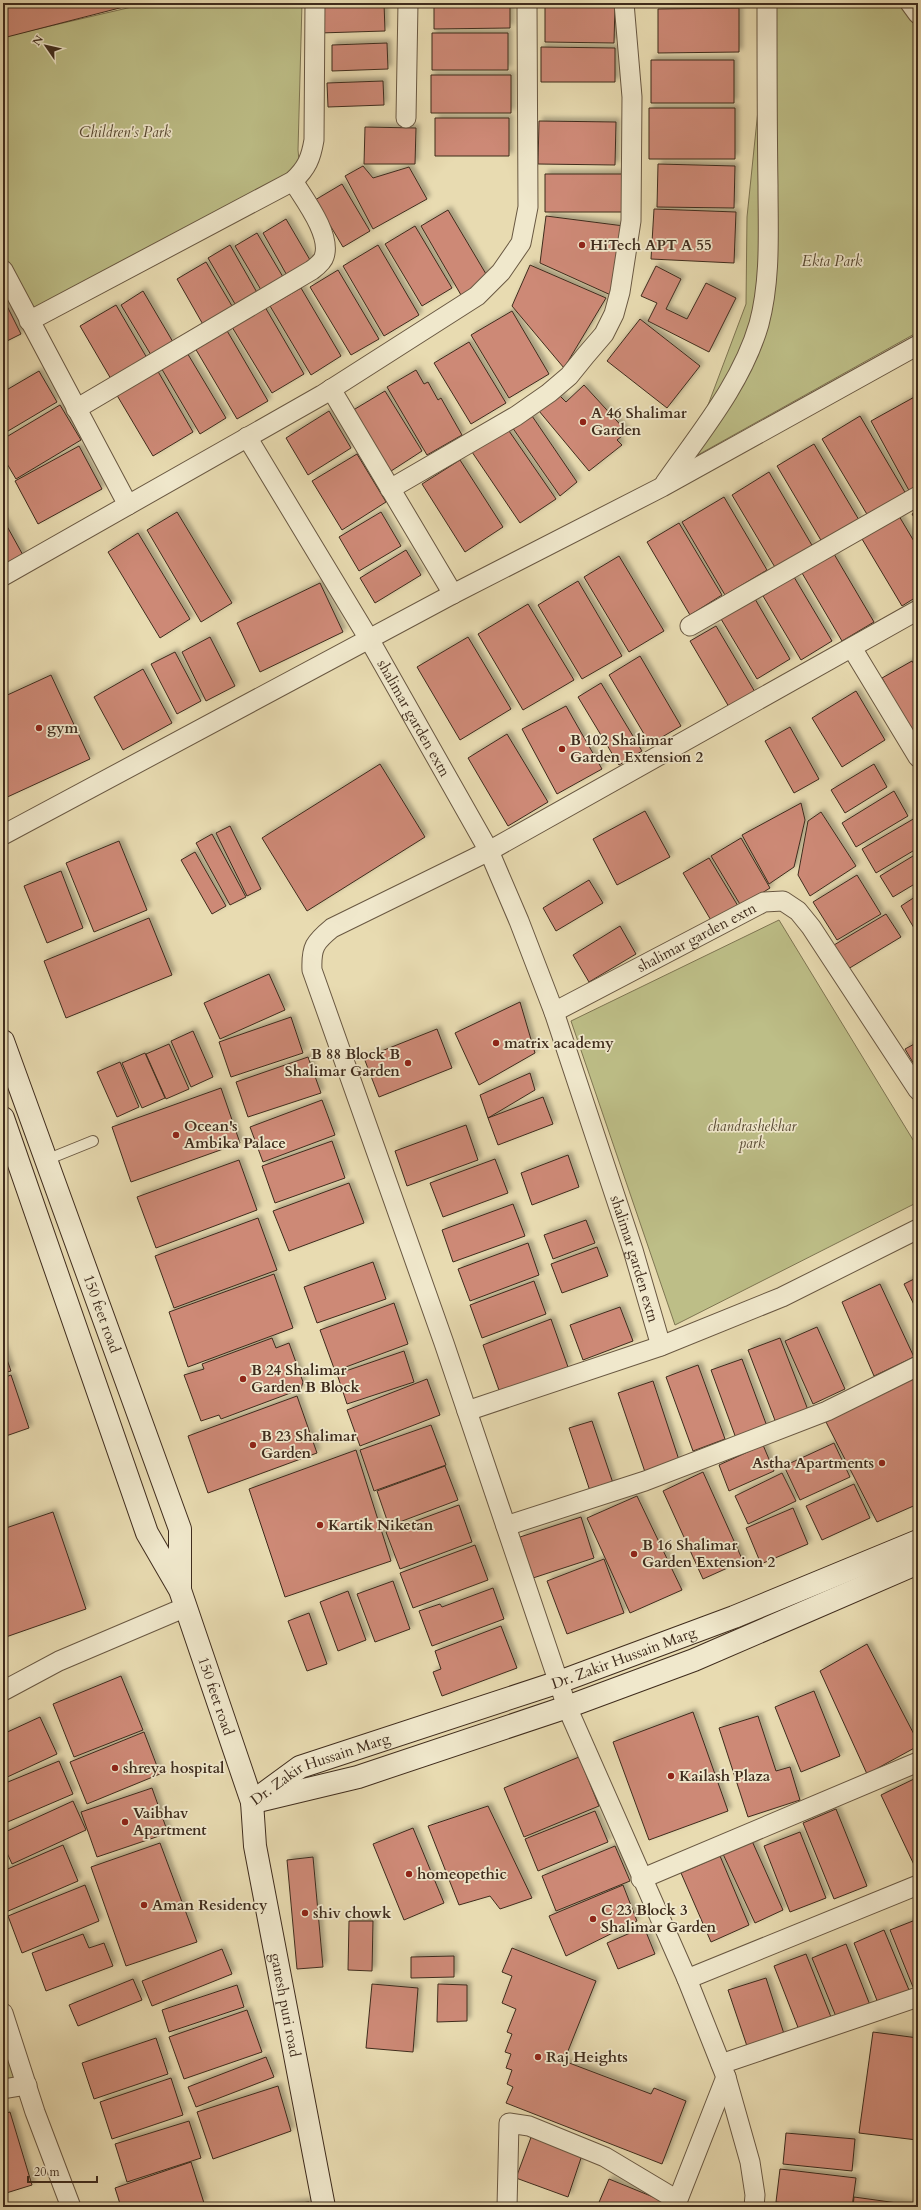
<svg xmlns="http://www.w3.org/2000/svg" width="921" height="2210" font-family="Cardo,serif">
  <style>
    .green { fill: #bdbe87; stroke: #7e7552 }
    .building { fill: #cd8976; stroke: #3f2c1d; filter: url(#shadow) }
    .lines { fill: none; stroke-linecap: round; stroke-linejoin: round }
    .lane-casing { stroke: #695842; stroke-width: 12 }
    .street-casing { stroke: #695842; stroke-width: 21 }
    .secondary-casing { stroke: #3f2c1d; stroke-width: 24 }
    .lane { stroke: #f0e8cc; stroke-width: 10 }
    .street { stroke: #f0e8cc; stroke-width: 19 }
    .secondary { stroke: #f0e8cc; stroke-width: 22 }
    .poi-dot { fill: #8f2418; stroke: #f0e8cc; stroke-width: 1.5 }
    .labels { text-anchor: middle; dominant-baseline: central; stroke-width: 3.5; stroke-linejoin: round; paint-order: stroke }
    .park-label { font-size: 15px; font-style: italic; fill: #584932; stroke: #f0e8cc }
    .poi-label { font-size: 15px; font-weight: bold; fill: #3f2c1d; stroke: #f0e8cc; text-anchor: start }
    .street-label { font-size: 15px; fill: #3f2c1d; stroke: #f0e8cc }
  </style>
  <defs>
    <filter id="shadow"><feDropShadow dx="3.5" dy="-3.5" stdDeviation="2" flood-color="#0004"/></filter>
  </defs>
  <rect width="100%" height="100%" fill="#e8dbb1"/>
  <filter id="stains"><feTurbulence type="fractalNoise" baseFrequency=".005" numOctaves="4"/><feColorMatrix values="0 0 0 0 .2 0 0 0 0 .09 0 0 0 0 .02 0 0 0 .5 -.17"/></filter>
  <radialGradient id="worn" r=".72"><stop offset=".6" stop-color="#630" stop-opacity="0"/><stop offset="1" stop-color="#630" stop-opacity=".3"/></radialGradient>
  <path class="green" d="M149,3H302L298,150L300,171L29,321L3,270V37Z
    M769,3H900L918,27V332L687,461L746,304L747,217Z
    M779,920L918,1148V1202L675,1325L571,1021Z
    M3,2013L27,2085L3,2089Z"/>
  <path class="building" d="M3,3H139L3,38Z
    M318,3H384L385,31L319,33Z
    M434,3H510V28L434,29Z
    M545,3L615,4L614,43L545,42Z
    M646,3H727V5L646,4Z
    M739,8V52L658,53V9Z
    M432,33H508V70H432Z
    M387,43L388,69L332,71V45Z
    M541,47L615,48V82H541Z
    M651,60H734V103H651Z
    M431,75H511V113H431Z
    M383,81L384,105L328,107L327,83Z
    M649,108H735V159H649Z
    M435,118H509V156H435Z
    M539,121L616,122L615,165L538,164Z
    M365,127L416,128L415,164H364Z
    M658,164L735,166L734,208L657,207Z
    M363,166L373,178L409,167L427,199L373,229L345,176Z
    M545,174H624V212H545Z
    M342,184L370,231L343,247L315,200Z
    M654,209L736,212L734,263L651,259Z
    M448,210L489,279L461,295L421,226Z
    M546,216L624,226L613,296L540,263Z
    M286,219L313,265L289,279L263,233Z
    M415,226L452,288L422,306L385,244Z
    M257,233L286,282L264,295L235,246Z
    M230,245L259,296L238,309L208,258Z
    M378,245L419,315L384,336L343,266Z
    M206,262L235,311L205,328L177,279Z
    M530,265L606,298L564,368L512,306Z
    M656,266L681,279L666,309L687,319L706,283L736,298L709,352L648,321L657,303L641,296Z
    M338,270L379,339L351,355L310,287Z
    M301,288L341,356L311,375L270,306Z
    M143,291L173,342L151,355L121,305Z
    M3,298L21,334L3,343Z
    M116,305L147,358L111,379L80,326Z
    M265,307L304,374L272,393L232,327Z
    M512,311L549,374L509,398L471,335Z
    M640,319L700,366L667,408L607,361Z
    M226,329L268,401L237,419L195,348Z
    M469,342L506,403L471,424L434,363Z
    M186,351L226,418L200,434L160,366Z
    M156,368L193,432L153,456L115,392Z
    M416,370L424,384L428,382L438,400L441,398L462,435L427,455L387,387Z
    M39,371L57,402L3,434V392Z
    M584,385L627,432L617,440L622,445L589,471L539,411L557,393L566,402Z
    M385,391L422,451L388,473L350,412Z
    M918,395V493L912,496L871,421Z
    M60,405L81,440L16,479L3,457V439Z
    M329,411L351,448L308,475L286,438Z
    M530,413L577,482L560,496L512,427Z
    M860,416L906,494L868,516L822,439Z
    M507,428L556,499L520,523L472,452Z
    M814,444L859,520L822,542L777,466Z
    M79,446L102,489L38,524L15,481Z
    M357,454L386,502L342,530L312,481Z
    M460,460L503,527L465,552L422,484Z
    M769,472L813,547L776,569L732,495Z
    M724,497L767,570L725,595L682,522Z
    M918,510V524L912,514Z
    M177,512L232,603L201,622L147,530Z
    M381,512L401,546L359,571L339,537Z
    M899,516L918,548V596L902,606L862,539Z
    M3,519L24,557L3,569Z
    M679,523L722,595L690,615L647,542Z
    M138,533L190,619L160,638L108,552Z
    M406,550L421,575L375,603L360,578Z
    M834,554L874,622L842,641L802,573Z
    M619,556L664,631L629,652L584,577Z
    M794,577L832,641L801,660L763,596Z
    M578,581L622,656L582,679L538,605Z
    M320,583L343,632L260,672L237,623Z
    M755,599L790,659L757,679L721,619Z
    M528,604L574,680L523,710L478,634Z
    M716,626L755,692L729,707L690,641Z
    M210,637L235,686L206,701L182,652Z
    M468,637L511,709L460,740L417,667Z
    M175,652L201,701L177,714L151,664Z
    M640,656L681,726L650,744L609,675Z
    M912,661L918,671V726L911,730L882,678Z
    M143,669L172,723L123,750L94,697Z
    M51,675L90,759L3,799V697Z
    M601,683L642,751L619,765L578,697Z
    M856,691L885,740L842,767L812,718Z
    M566,706L602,769L557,794L522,729Z
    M790,727L819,779L794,793L765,741Z
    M507,734L548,802L508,826L468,758Z
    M380,764L425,837L307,911L262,838Z
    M874,764L887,787L845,813L831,790Z
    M894,791L908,816L856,847L842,823Z
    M801,803L805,820L794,867L769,884L742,835Z
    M645,811L670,857L617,885L593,839Z
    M821,812L856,866L810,896L798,875L808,821Z
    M915,818L918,824V848L876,873L862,849Z
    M230,826L261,889L247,896L216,833Z
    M212,834L246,897L230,905L196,843Z
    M741,838L770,888L741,906L711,856Z
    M119,841L147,910L94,932L66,863Z
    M195,852L226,906L212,914L181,860Z
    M918,853V882L893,897L880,876Z
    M709,858L738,906L712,922L683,873Z
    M61,871L83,928L47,943L24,886Z
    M857,875L881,914L837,940L813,902Z
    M589,880L603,903L556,931L543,908Z
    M918,895V926L914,928L901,906Z
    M886,914L901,937L848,969L834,945Z
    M149,918L172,975L66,1018L44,961Z
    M620,926L636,954L589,982L573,955Z
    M269,974L285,1010L220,1039L204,1003Z
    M520,1002L535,1053L479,1085L455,1033Z
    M291,1017L303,1053L231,1077L219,1042Z
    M437,1029L452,1068L379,1097L364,1058Z
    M193,1031L213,1077L191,1087L171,1041Z
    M918,1042V1071L905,1049Z
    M169,1044L189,1089L166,1099L146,1054Z
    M145,1053L165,1098L142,1108L122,1063Z
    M308,1057L321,1093L248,1117L236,1082Z
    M120,1062L139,1107L117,1117L97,1072Z
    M530,1073L535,1090L488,1118L480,1095Z
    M221,1088L240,1143L131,1182L112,1127Z
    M543,1097L553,1124L498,1145L488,1118Z
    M322,1100L335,1135L263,1162L250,1127Z
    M466,1125L478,1160L407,1186L395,1151Z
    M332,1141L345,1178L275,1203L262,1166Z
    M568,1155L579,1187L532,1205L521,1173Z
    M495,1159L508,1193L443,1217L430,1183Z
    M239,1160L257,1210L156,1248L137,1197Z
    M349,1183L364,1223L289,1251L273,1211Z
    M513,1204L525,1236L453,1262L442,1230Z
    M258,1218L277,1270L174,1308L155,1256Z
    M586,1220L595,1243L553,1259L544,1235Z
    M528,1243L539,1275L470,1301L458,1269Z
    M597,1247L608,1276L562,1293L551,1264Z
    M373,1262L386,1299L317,1323L304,1287Z
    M274,1274L293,1328L188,1367L169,1312Z
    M918,1277V1313L904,1284Z
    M534,1281L546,1314L482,1338L470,1305Z
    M880,1284L914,1357L874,1376L842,1302Z
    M394,1303L408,1344L335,1371L320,1330Z
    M620,1307L633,1341L583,1360L570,1325Z
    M551,1319L568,1367L500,1393L483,1345Z
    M817,1327L845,1389L813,1404L785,1341Z
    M272,1338L276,1348L289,1343L303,1382L301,1389L221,1419L219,1415L201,1421L184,1375L204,1369L202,1364Z
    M780,1338L808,1410L776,1423L748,1350Z
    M3,1348L11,1371L3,1373Z
    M404,1351L414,1382L347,1404L337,1374Z
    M742,1359L768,1429L737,1441L711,1370Z
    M698,1365L725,1439L693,1451L666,1377Z
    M11,1375L29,1428L3,1437V1378Z
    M918,1376V1504L877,1522L826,1422Z
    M427,1379L440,1415L360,1446L347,1410Z
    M653,1381L679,1460L645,1472L618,1393Z
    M297,1396L317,1453L208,1493L188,1436Z
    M592,1421L615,1489L592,1497L569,1428Z
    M431,1425L446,1465L374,1491L360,1450Z
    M834,1443L850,1477L800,1500L784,1466Z
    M763,1445L774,1471L729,1491L719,1465Z
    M356,1450L391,1561L285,1597L249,1489Z
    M445,1466L458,1500L389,1526L377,1491Z
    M703,1472L743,1561L703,1579L663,1491Z
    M782,1473L796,1501L748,1524L735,1496Z
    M854,1484L870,1518L822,1540L806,1506Z
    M637,1496L682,1590L630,1613L587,1518Z
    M459,1505L472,1542L400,1569L386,1532Z
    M793,1508L808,1544L761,1564L746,1528Z
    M53,1512L86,1609L3,1638V1529Z
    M581,1517L594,1558L533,1578L520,1537Z
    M475,1545L488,1580L413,1608L400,1573Z
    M604,1559L624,1613L567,1634L547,1581Z
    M393,1581L410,1629L375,1642L357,1594Z
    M493,1588L504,1619L432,1646L419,1611L440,1604L442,1607Z
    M348,1591L366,1640L338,1651L320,1602Z
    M309,1613L327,1664L307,1671L288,1621Z
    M501,1626L517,1668L442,1696L433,1672L441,1669L435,1651Z
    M867,1644L918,1742V1746L867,1774L820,1671Z
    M121,1676L143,1730L74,1757L53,1704Z
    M814,1691L840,1756L801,1772L775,1707Z
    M693,1712L728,1811L649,1840L613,1742Z
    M758,1716L776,1771L790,1767L800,1800L748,1817L719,1728Z
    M40,1717L57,1754L3,1779V1734Z
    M144,1732L160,1774L87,1804L70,1762Z
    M579,1757L599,1806L524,1837L504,1788Z
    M59,1761L73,1794L3,1824V1784Z
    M916,1778L918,1782V1868L916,1869L881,1795Z
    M152,1788L168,1833L97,1857L81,1812Z
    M73,1801L86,1830L12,1864L3,1844V1833Z
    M488,1806L532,1898L500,1909L490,1896L459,1905L428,1826Z
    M836,1809L867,1886L834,1899L803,1823Z
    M595,1811L608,1842L538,1871L525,1839Z
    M413,1828L444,1903L404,1920L373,1844Z
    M800,1832L826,1898L790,1912L764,1846Z
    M752,1841L783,1910L755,1923L723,1854Z
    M160,1843L197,1942L126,1966L91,1867Z
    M63,1845L78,1881L6,1912L3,1905V1871Z
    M615,1846L630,1881L556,1911L542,1876Z
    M720,1856L749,1925L711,1942L681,1873Z
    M313,1857L323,1967L297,1969L287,1860Z
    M85,1885L99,1921L22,1953L8,1916Z
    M623,1885L637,1921L566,1956L549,1916Z
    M918,1919V1991L915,1992L890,1930Z
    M349,1921H373L372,1971L348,1970Z
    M644,1927L655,1954L618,1969L607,1943Z
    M884,1930L909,1990L878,2003L854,1943Z
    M83,1934L89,1948L104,1943L113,1966L46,1991L32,1953Z
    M846,1944L870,2005L837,2019L812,1958Z
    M512,1948L596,1981L564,2061L651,2094L654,2088L686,2101L662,2164L506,2103L513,2087L507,2084L512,2070L506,2068L511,2054L505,2052L512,2034L507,2032L516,2009L502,2003L512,1976L502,1972Z
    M222,1949L232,1974L152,2006L142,1981Z
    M806,1954L831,2017L799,2030L774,1966Z
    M454,1956V1977L411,1978V1957Z
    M766,1978L786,2040L749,2052L728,1990Z
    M133,1979L142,2000L78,2026L69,2005Z
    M372,1984L418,1988L413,2052L366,2048Z
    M438,1984L467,1985V2021L437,2022Z
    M237,1985L244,2007L169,2032L162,2010Z
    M247,2010L262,2052L184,2079L169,2037Z
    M873,2032L918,2038L917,2140L859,2133Z
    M156,2038L168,2074L94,2099L82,2063Z
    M266,2057L274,2077L196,2107L188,2087Z
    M171,2078L183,2115L112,2139L100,2102Z
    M278,2086L291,2131L213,2159L197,2112Z
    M10,2112L32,2185L3,2194V2114Z
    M189,2121L201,2158L127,2182L115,2144Z
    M533,2132L583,2152L568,2197L516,2178Z
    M786,2133L855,2139L852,2171L783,2164Z
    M191,2162L204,2203L191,2207H121L115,2188Z
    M780,2169L856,2178L852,2207H821L776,2202Z
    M609,2179L663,2201L660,2207H597Z
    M854,2197L912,2205L911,2207H853Z
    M309,2202V2207H265Z"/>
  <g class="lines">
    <defs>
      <path id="lane" d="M46,1160L93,1141"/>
      <g id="street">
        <path d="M910,3L918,14"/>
        <path d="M406,118L408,3"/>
        <path d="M3,270L128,505"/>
        <path d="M29,321L293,181C307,168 311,158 314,140L315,3"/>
        <path d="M331,389L453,594"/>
        <path d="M76,409L312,270C316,267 323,261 324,257C332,235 304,199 293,181"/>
        <path id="s1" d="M247,437L369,639L489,851L519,921L554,1012L633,1250L661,1346"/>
        <path d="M665,483C700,433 742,383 759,324C771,279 768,231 768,185C767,124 767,64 767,3"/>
        <path d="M390,489L516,416L549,393L569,376L586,355L604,334L614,314L620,292L631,221L632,97L624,3"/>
        <path d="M3,576L322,395L477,296L501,272L521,243L528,207L527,3"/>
        <path d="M690,626L918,496"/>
        <path d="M852,648L918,757"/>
        <path d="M3,835L453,594L662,487L918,345"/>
        <path id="s2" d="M554,1012L764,902L783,901L798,911L811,927L918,1090"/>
        <path d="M467,1411L661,1346L782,1297L918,1229"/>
        <path d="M506,1526L645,1481L827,1411L918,1366"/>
        <path d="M3,1691L59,1661L186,1607"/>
        <path d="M641,1879L918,1762"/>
        <path d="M687,1979L918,1885"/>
        <path d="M3,2013L35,2112L71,2207"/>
        <path d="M721,2064L918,1997"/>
        <path d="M3,2089L27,2085"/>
        <path d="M507,2207L509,2123L529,2126L605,2157L677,2200"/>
        <path d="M675,2207L726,2077"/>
        <path d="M754,2207L755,2195L750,2162L726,2077L687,1979L567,1707L444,1343L312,970C311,947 315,942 332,928L489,851L918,610"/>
      </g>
      <g id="secondary">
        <path id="s3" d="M3,1041L180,1529V1589"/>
        <path id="s4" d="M3,1118L147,1533L180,1590L252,1802L255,1846L324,2207"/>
        <path d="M262,1800L358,1777L567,1707L694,1660L918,1563"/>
        <path id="s5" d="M252,1802L300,1767L559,1682L734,1617L918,1541"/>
      </g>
    </defs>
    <use href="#lane" class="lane-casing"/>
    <use href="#street" class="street-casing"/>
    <use href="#secondary" class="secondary-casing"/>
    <use href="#lane" class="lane"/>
    <use href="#street" class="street"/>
    <use href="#secondary" class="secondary"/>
  </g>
  <g class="poi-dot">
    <circle cx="582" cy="245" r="4"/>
    <circle cx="583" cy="422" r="4"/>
    <circle cx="39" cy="728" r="4"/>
    <circle cx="562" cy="749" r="4"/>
    <circle cx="496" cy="1043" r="4"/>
    <circle cx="408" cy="1063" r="4"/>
    <circle cx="176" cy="1135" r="4"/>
    <circle cx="243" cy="1379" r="4"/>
    <circle cx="253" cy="1445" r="4"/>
    <circle cx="882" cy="1463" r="4"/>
    <circle cx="320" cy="1525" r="4"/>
    <circle cx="634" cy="1554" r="4"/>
    <circle cx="115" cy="1768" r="4"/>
    <circle cx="671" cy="1776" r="4"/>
    <circle cx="125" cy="1822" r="4"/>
    <circle cx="409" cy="1874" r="4"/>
    <circle cx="144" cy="1905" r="4"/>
    <circle cx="305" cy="1913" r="4"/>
    <circle cx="593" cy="1919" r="4"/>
    <circle cx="538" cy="2057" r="4"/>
  </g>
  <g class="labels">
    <g class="park-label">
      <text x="125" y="132">Children's Park</text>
      <text x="832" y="261">Ekta Park</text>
      <text x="752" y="1126">chandrashekhar<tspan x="752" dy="17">park</tspan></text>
    </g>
    <g class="poi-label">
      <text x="590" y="245">HiTech APT A 55</text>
      <text x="591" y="413">A 46 Shalimar<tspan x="591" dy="17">Garden</tspan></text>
      <text x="47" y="728">gym</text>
      <text x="570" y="740">B 102 Shalimar<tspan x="570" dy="17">Garden Extension 2</tspan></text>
      <text x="504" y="1043">matrix academy</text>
      <text x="400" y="1054" text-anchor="end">B 88 Block B<tspan x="400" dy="17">Shalimar Garden</tspan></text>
      <text x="184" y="1126">Ocean's<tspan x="184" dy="17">Ambika Palace</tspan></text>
      <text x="251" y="1370">B 24 Shalimar<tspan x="251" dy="17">Garden B Block</tspan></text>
      <text x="261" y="1436">B 23 Shalimar<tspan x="261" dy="17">Garden</tspan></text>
      <text x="874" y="1463" text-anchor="end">Astha Apartments</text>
      <text x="328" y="1525">Kartik Niketan</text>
      <text x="642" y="1545">B 16 Shalimar<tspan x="642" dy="17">Garden Extension 2</tspan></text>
      <text x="123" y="1768">shreya hospital</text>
      <text x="679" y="1776">Kailash Plaza</text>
      <text x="133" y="1813">Vaibhav<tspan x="133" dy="17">Apartment</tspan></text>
      <text x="417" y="1874">homeopethic</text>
      <text x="152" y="1905">Aman Residency</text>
      <text x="601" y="1910">C 23 Block 3<tspan x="601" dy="17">Shalimar Garden</tspan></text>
      <text x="313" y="1913">shiv chowk</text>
      <text x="546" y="2057">Raj Heights</text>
    </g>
    <g class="street-label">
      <text stroke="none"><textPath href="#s1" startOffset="327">shalimar garden extn</textPath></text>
      <text stroke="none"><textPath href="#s2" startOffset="161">shalimar garden extn</textPath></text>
      <text stroke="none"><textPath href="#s1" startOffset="913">shalimar garden extn</textPath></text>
      <text stroke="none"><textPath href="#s3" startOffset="290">150 feet road</textPath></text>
      <text stroke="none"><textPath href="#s5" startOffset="401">Dr. Zakir Hussain Marg</textPath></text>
      <text stroke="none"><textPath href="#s4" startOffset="617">150 feet road</textPath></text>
      <text stroke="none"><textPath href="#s5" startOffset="77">Dr. Zakir Hussain Marg</textPath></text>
      <text stroke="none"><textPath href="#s4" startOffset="935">ganesh puri road</textPath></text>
    </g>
  </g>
  <rect width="921" height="2210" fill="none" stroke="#e8dbb1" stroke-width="16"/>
  <rect x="4" y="4" width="913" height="2202" fill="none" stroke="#3f2c1d" stroke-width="2"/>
  <rect x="8" y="8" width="905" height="2194" fill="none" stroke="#3f2c1d"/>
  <g transform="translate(46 46) rotate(304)" stroke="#f0e8cc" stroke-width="3" paint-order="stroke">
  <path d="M0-3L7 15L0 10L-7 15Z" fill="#3f2c1d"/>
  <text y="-6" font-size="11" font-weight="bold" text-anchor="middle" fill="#3f2c1d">N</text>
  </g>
  <path d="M28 2176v6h69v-6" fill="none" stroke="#3f2c1d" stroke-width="2"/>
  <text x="34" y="2176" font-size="12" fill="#3f2c1d" stroke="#f0e8cc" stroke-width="3" paint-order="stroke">20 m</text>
  <rect width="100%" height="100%" filter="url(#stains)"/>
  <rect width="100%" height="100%" fill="url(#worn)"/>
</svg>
